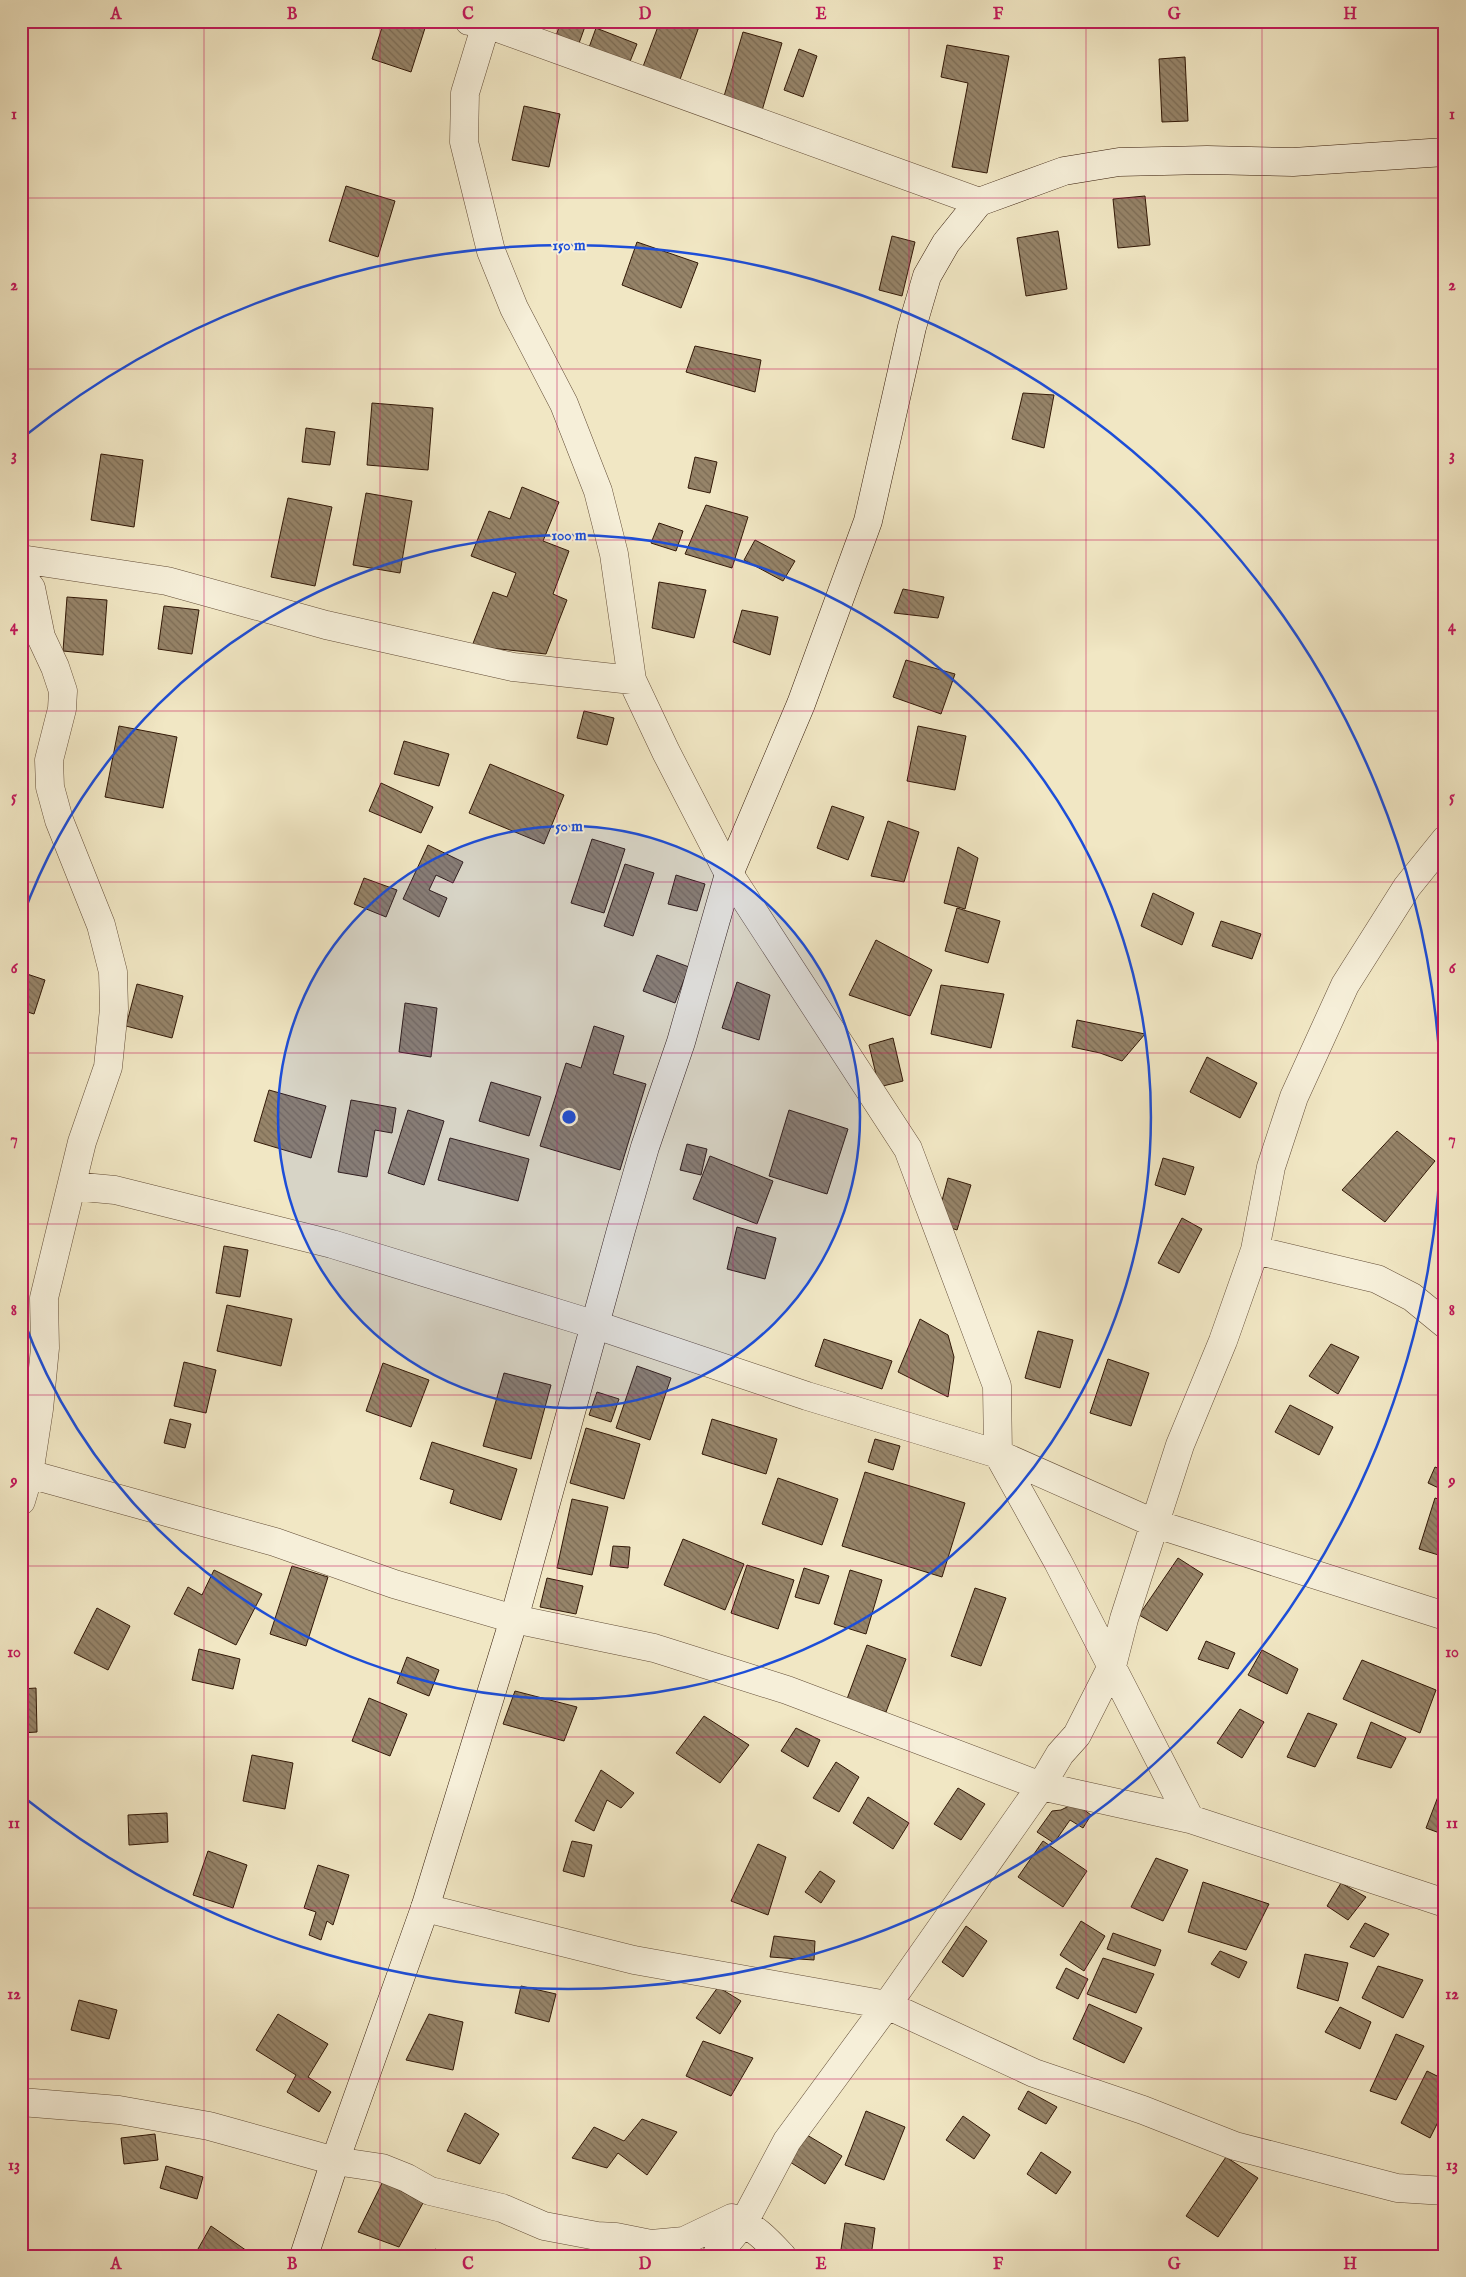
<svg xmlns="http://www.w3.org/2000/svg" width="1466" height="2277" font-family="'IM FELL English',serif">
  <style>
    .building { fill: url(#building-back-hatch); stroke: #331907 }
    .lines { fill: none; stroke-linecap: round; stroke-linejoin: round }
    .street-casing { stroke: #624c36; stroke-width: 29 }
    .secondary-casing { stroke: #331907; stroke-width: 29 }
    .street { stroke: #f6efd9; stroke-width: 28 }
    .secondary { stroke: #f6efd9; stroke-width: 28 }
    .grid { fill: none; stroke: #c2185b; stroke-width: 1; stroke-opacity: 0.55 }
    .ring { fill: none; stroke: #1d4ed8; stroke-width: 2.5 }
    .centre { fill: #1d4ed8; stroke: #f6efd9; stroke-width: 2.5 }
    .ring-label { font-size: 15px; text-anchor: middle; font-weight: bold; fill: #1d4ed8; stroke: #f6efd9; stroke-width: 4; stroke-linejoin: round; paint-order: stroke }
    .neatline { fill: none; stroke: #c2185b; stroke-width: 2 }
    .grid-label { font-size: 16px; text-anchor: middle; font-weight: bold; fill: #c2185b }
  </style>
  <defs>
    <pattern id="building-back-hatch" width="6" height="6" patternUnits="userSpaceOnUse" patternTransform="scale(1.25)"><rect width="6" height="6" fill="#968469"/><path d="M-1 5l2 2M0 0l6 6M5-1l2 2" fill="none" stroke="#7b6b54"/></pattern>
  </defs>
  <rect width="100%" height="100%" fill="#f1e7c4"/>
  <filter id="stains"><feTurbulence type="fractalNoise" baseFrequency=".004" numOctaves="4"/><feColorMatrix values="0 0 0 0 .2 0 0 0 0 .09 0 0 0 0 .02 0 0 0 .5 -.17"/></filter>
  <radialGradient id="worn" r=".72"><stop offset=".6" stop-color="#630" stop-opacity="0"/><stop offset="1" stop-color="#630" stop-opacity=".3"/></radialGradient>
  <path class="building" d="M384,21H413L426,25L411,72L372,59Z
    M561,21H587L578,46L555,39Z
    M660,21H701L678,85L641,72Z
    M596,28L637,44L627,69L587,53Z
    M743,32L782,43L761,114L722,103Z
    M947,45L1009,56L987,173L952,167L968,83L941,77Z
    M799,49L817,56L803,97L784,90Z
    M1185,57L1188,121L1162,122L1159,59Z
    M524,106L560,114L549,167L512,160Z
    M346,186L395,201L378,257L329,241Z
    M1145,196L1150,245L1118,248L1113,199Z
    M1058,231L1067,289L1026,296L1017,238Z
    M892,236L915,242L902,296L879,290Z
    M637,242L698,263L681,308L622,285Z
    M695,346L761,360L755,392L686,372Z
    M1023,393L1054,395L1044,448L1012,439Z
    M372,403L433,408L428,470L367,465Z
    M306,428L335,432L330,465L302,462Z
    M101,454L143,460L134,527L91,520Z
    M695,457L717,462L710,493L688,488Z
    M522,487L559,502L543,541L569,551L553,594L567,600L546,654L472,646L493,592L507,597L516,573L471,556L489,511L510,519Z
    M366,493L412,501L400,573L353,565Z
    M288,498L332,507L315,586L271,577Z
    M706,505L748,517L732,568L685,554Z
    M659,523L683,531L676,551L651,543Z
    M755,540L795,561L783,581L744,560Z
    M659,582L706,590L694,638L652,628Z
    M903,589L944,597L938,618L894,613Z
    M67,597L107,600L103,655L63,651Z
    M164,606L199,610L192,654L158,649Z
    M742,610L778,617L770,655L733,642Z
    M906,660L955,674L941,714L893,697Z
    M584,711L614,718L607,745L577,738Z
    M119,726L177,737L163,808L105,797Z
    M918,726L966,736L955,790L907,781Z
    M404,741L449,754L439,786L394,774Z
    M490,764L564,795L544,844L469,813Z
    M381,783L433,807L421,833L369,811Z
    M832,806L864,817L848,860L817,848Z
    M888,821L919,832L904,882L871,876Z
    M592,839L625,849L604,913L571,903Z
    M428,845L463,862L453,883L436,875L429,890L447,898L439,917L403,899Z
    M958,847L978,858L965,909L944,903Z
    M625,864L654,873L633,936L604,926Z
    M676,875L705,884L697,911L668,904Z
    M364,878L397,890L386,917L354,904Z
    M1153,893L1194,913L1182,945L1141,926Z
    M957,908L1000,921L988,963L945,951Z
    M1221,921L1261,934L1252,959L1212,946Z
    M876,940L932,970L910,1016L849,995Z
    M657,955L689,967L675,1003L643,991Z
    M21,972L45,980L34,1014L21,1010Z
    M737,982L770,995L759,1040L722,1028Z
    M137,984L183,996L172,1038L126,1026Z
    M941,985L1004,994L991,1048L931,1034Z
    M405,1003L437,1008L431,1057L399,1052Z
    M1077,1020L1145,1034L1122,1061L1100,1053L1072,1047Z
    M594,1026L624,1036L613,1074L646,1084L620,1170L540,1146L566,1063L581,1068Z
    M893,1038L903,1081L879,1087L869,1045Z
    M1207,1057L1257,1083L1240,1118L1190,1092Z
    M491,1082L541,1097L529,1136L479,1121Z
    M269,1090L326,1106L311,1158L254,1141Z
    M351,1100L396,1108L392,1133L375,1130L367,1177L338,1172Z
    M408,1110L444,1121L424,1185L388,1173Z
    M789,1110L848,1129L827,1194L769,1176Z
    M1397,1131L1435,1161L1385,1222L1342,1190Z
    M450,1138L529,1159L518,1201L438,1180Z
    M687,1144L707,1149L701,1175L680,1170Z
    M710,1156L773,1181L757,1224L693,1199Z
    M1163,1158L1194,1167L1185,1195L1155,1185Z
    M948,1178L971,1185L957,1230L936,1223Z
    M1182,1218L1202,1229L1179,1273L1158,1263Z
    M737,1227L776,1238L765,1279L727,1269Z
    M224,1246L248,1250L240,1297L216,1293Z
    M1445,1288V1300L1439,1297Z
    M227,1305L292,1319L281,1366L217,1351Z
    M920,1319L948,1335L954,1357L948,1397L898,1372Z
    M1038,1331L1073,1340L1060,1388L1025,1378Z
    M824,1339L892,1361L882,1389L815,1366Z
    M1331,1344L1359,1357L1338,1394L1309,1376Z
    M1108,1359L1149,1373L1131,1426L1090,1413Z
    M184,1362L216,1370L206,1413L174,1406Z
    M383,1363L429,1380L411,1427L366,1411Z
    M637,1366L671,1378L650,1440L616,1428Z
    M504,1373L551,1385L531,1459L483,1446Z
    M597,1392L619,1399L611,1422L589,1415Z
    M1290,1405L1333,1427L1319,1455L1275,1432Z
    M170,1419L191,1424L185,1448L164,1443Z
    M712,1419L777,1439L766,1474L702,1454Z
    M586,1428L640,1444L624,1499L570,1483Z
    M875,1439L900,1446L893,1470L868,1462Z
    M432,1442L517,1469L501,1520L450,1503L454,1490L420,1479Z
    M1435,1467L1445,1471V1491L1428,1483Z
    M865,1472L965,1503L942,1577L842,1546Z
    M778,1478L838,1499L822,1545L762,1524Z
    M1435,1498L1445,1501V1557L1419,1549Z
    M572,1499L608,1507L592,1575L557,1568Z
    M683,1539L744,1564L725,1610L664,1585Z
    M613,1546L630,1547L628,1568L610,1566Z
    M1178,1558L1203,1574L1167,1631L1139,1615Z
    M747,1565L794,1580L778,1629L731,1613Z
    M292,1566L328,1577L306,1646L270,1634Z
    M804,1568L829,1576L819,1604L795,1597Z
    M214,1570L262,1594L236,1645L174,1614L188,1587L202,1595Z
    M850,1570L882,1580L866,1634L834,1624Z
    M547,1578L583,1586L576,1614L540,1607Z
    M975,1588L1006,1598L981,1666L951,1656Z
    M97,1608L130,1626L108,1670L74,1653Z
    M1206,1641L1235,1653L1228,1669L1198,1659Z
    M867,1645L906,1659L886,1712L847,1699Z
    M199,1649L240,1659L233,1689L192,1680Z
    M1262,1650L1298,1669L1287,1694L1248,1675Z
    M407,1657L439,1670L429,1696L397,1683Z
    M1362,1660L1436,1690L1420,1733L1343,1699Z
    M36,1688L37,1732L21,1733V1689Z
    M515,1691L577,1707L564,1741L503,1724Z
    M369,1698L407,1714L390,1756L352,1741Z
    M1240,1709L1264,1722L1242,1758L1217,1743Z
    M1445,1711V1723L1440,1721Z
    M1308,1713L1337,1724L1315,1767L1287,1757Z
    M704,1716L749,1745L720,1783L676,1753Z
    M1371,1722L1406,1738L1391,1768L1357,1758Z
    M796,1728L820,1740L808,1767L781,1751Z
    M252,1755L293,1763L285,1809L243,1801Z
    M836,1762L859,1777L839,1812L813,1798Z
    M601,1770L634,1793L621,1808L607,1800L594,1831L575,1821Z
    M1444,1781H1445V1835L1426,1828Z
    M958,1788L985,1804L961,1840L934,1824Z
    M868,1797L909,1823L893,1849L853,1823Z
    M1075,1803L1091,1815L1083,1828L1070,1820L1054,1843L1037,1832L1052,1811L1061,1810Z
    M167,1813L168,1842L129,1845L128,1815Z
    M572,1841L592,1845L584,1877L563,1871Z
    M1043,1841L1087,1871L1063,1907L1018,1877Z
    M758,1844L786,1857L768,1915L731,1901Z
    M208,1851L247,1865L233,1908L193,1895Z
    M1156,1858L1188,1870L1163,1921L1131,1907Z
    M318,1865L349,1875L333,1925L327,1921L321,1940L309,1935L316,1912L304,1908Z
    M820,1871L835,1881L821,1903L805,1892Z
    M1203,1882L1269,1904L1246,1950L1188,1932Z
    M1341,1883L1366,1897L1348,1920L1327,1906Z
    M1081,1921L1105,1936L1084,1971L1060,1955Z
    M1365,1923L1389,1934L1374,1957L1350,1947Z
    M966,1926L987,1941L963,1977L942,1962Z
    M1113,1933L1161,1950L1155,1966L1107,1949Z
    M774,1936L815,1941L814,1960L770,1957Z
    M1220,1951L1247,1962L1239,1978L1211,1964Z
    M1305,1954L1348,1963L1338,2001L1297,1988Z
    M1103,1958L1154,1974L1136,2013L1087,1994Z
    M1378,1966L1423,1980L1403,2018L1362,1998Z
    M1066,1968L1088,1979L1078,1999L1056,1988Z
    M1445,1977V1991L1440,1988Z
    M521,1986L556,1994L549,2022L515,2013Z
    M718,1987L741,2001L720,2034L696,2018Z
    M79,2000L117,2010L109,2039L71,2030Z
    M1089,2004L1142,2028L1124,2063L1073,2039Z
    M1340,2007L1371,2022L1360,2049L1325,2032Z
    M278,2014L328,2044L308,2077L331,2092L319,2112L287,2092L296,2075L256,2050Z
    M429,2014L463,2022L453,2070L406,2060Z
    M1396,2034L1424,2046L1396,2100L1370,2091Z
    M703,2041L753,2058L731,2096L686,2076Z
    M1427,2071L1445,2080V2108L1430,2138L1401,2123Z
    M1028,2091L1057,2107L1046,2124L1018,2109Z
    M866,2111L905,2127L884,2180L845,2165Z
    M465,2113L499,2134L480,2164L447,2151Z
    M963,2116L990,2135L974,2159L946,2140Z
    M642,2119L677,2132L647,2175L618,2153L607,2168L572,2158L594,2127L624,2141Z
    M155,2134L158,2160L124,2164L121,2138Z
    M807,2135L842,2156L825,2184L790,2162Z
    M1041,2152L1071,2172L1056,2194L1027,2174Z
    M1226,2157L1258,2178L1218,2237L1186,2216Z
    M166,2166L203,2177L197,2199L160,2188Z
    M383,2181L423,2203L399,2247L358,2232Z
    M845,2223L875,2228L871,2256H840Z
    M211,2226L250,2253L248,2256H194Z
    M435,2249L450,2256H431Z"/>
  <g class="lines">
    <defs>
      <path id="street" d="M469,21L487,24L979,202
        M487,21L465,93L464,142L491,251L514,308L564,404L598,491L614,554L632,680L666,752L729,874L908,1149L997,1386L998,1454L1058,1562L1190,1819
        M21,559L167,581L326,625L513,667L632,680
        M21,575L31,588L41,637L55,667L63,691L62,709L49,760L50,787L59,820L101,925L113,972L114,1009L108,1067L82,1142L44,1298L45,1348L39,1409L29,1474L21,1501
        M72,1186L115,1190L332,1244L596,1325L807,1396L998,1454L1156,1524L1445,1616
        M1255,1250L1377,1279L1412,1297L1445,1324
        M29,1474L275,1542L394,1584L514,1619L654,1648L787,1690L1041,1786L1190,1819L1445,1903
        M425,1908L634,1960L887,2005L1034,2073L1143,2110L1235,2146L1397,2188L1445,2191
        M21,2102L119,2110L209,2126L335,2161L382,2168L407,2178L430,2191L502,2208L544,2226L597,2236L616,2237L651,2244L684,2241L732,2218C753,2225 767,2240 782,2256
        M716,2256L744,2222L787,2141L887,2005L1041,1786L1060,1754L1077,1735L1112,1666L1124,1619L1180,1445L1223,1341L1255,1250L1271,1167L1294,1097L1345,985L1407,887L1445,840"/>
      <path id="secondary" d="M304,2256L335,2161L425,1908L514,1619L621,1230L645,1147L681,1042L729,874L801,704L868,521L912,327L927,276L946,243L979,202L1064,171L1119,162L1207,160L1293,162L1445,152"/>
    </defs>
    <use href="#street" class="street-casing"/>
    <use href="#secondary" class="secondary-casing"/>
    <use href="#street" class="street"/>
    <use href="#secondary" class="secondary"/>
  </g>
  <path class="grid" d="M204,21V2256M380,21V2256M557,21V2256M733,21V2256M909,21V2256M1086,21V2256M1262,21V2256M21,198H1445M21,369H1445M21,540H1445M21,711H1445M21,882H1445M21,1053H1445M21,1224H1445M21,1395H1445M21,1566H1445M21,1737H1445M21,1908H1445M21,2079H1445"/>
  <circle cx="569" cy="1117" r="291" fill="#1d4ed8" fill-opacity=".12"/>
  <g class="ring">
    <circle cx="569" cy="1117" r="291"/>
    <path d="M22 918A582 582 0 1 1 22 1316"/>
    <path d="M26 435A872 872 0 1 1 26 1799"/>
  </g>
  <circle cx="569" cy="1117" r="8" class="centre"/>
  <g class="ring-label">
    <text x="569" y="250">150 m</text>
    <text x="569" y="540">100 m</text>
    <text x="569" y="831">50 m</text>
  </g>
  <rect width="1466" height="2277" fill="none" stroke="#f1e7c4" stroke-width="55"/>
  <rect x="28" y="28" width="1410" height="2222" class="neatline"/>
  <g class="grid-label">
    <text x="116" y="19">A</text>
    <text x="292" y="19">B</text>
    <text x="468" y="19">C</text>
    <text x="645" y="19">D</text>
    <text x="821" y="19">E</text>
    <text x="998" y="19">F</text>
    <text x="1174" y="19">G</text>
    <text x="1350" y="19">H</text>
    <text x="14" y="119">1</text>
    <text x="1452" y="119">1</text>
    <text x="14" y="290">2</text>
    <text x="1452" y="290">2</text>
    <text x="14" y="460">3</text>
    <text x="1452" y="460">3</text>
    <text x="14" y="631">4</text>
    <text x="1452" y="631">4</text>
    <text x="14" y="802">5</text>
    <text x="1452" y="802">5</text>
    <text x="14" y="973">6</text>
    <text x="1452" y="973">6</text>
    <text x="14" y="1144">7</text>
    <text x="1452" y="1144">7</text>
    <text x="14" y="1315">8</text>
    <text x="1452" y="1315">8</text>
    <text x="14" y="1486">9</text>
    <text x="1452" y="1486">9</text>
    <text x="14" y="1657">10</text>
    <text x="1452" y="1657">10</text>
    <text x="14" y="1828">11</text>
    <text x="1452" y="1828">11</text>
    <text x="14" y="1999">12</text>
    <text x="1452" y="1999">12</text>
    <text x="14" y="2170">13</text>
    <text x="1452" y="2170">13</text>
    <text x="116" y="2269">A</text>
    <text x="292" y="2269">B</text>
    <text x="468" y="2269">C</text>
    <text x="645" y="2269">D</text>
    <text x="821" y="2269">E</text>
    <text x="998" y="2269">F</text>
    <text x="1174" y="2269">G</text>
    <text x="1350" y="2269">H</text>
  </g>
  <rect width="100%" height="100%" filter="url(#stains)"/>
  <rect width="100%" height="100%" fill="url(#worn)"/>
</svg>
